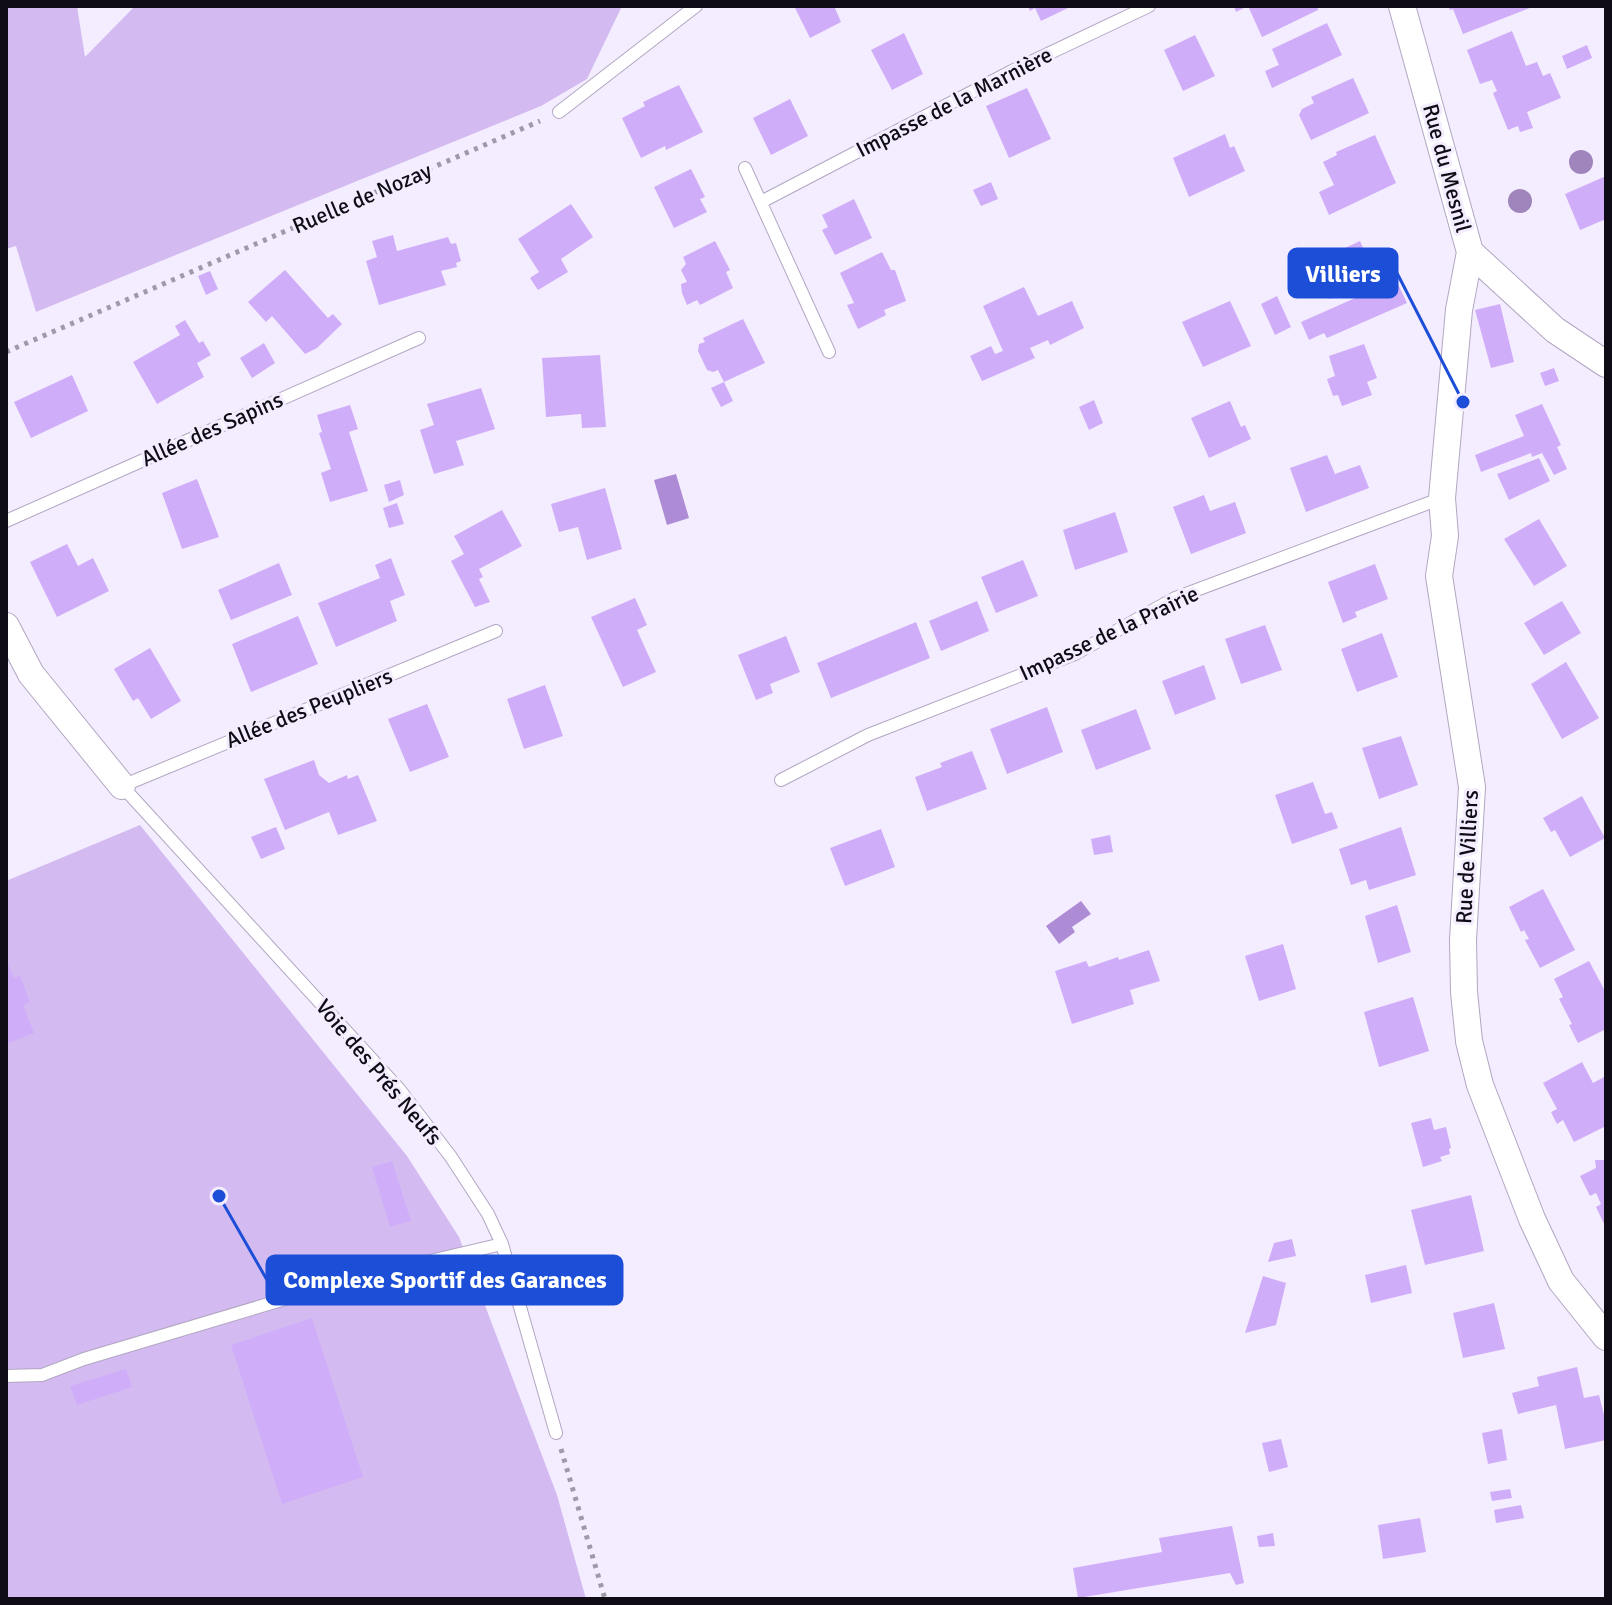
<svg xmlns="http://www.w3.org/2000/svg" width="1612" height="1605" font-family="Signika,sans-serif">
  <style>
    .green { fill: #d3bbf1 }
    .water { fill: #ae8cd5 }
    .building { fill: #d0adf9 }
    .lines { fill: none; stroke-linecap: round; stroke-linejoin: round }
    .service-casing { stroke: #b2a6c2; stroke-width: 14 }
    .minor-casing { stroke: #b2a6c2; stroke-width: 28 }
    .path { stroke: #9f99a8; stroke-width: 5; stroke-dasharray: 4 6; stroke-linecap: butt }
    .service { stroke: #fff; stroke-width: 12 }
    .minor { stroke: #fff; stroke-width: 26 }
    .tree { fill: #a084bc }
    .labels { text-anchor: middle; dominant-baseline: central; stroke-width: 6; stroke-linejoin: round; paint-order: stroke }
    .street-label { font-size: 22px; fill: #100c15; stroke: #f4edff }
    .leader { fill: none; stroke: #1d4ed8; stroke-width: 3 }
    .callout-dot { fill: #1d4ed8; stroke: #f4edff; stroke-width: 3 }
    .callout { fill: #1d4ed8; stroke: #1d4ed8; stroke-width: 3 }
    .callout-label { font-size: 24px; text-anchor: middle; font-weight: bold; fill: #fff }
  </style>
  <rect width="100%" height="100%" fill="#f4edff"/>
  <path class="green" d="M6,6H77L85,57L135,6H622L587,79L541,106L36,312L16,246L6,249Z
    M140,825L407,1156L459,1237L557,1495L586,1599H6V881Z"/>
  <path class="water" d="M676,474L689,518L667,525L654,480Z
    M1081,901L1091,914L1072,927L1075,932L1059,944L1046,926Z"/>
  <path class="building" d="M794,6H834L841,22L810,38Z
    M1028,6H1072L1041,21L1035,8L1030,11Z
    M1234,6H1317L1318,10L1262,37L1248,6L1236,12Z
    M1448,6H1535L1463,34L1453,9L1450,10Z
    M1327,23L1342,55L1272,88L1265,71L1279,65L1272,49Z
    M1512,31L1526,66L1537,62L1543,76L1550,73L1561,98L1527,112L1533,128L1520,132L1518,126L1508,130L1493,93L1497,91L1492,80L1480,84L1467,50Z
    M904,33L923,74L892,90L871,50Z
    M1195,35L1215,76L1183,91L1164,50Z
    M1587,45L1592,58L1567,69L1562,56Z
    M1353,78L1369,113L1311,140L1299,115L1302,109L1314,103L1311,97Z
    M679,85L703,132L666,150L665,146L641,158L622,118L645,106L643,102Z
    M1027,88L1051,139L1009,158L986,106Z
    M790,99L808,136L771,155L753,118Z
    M1225,134L1230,148L1234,146L1245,171L1189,197L1173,158Z
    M1375,135L1396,183L1329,215L1319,192L1334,185L1323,162L1337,155L1336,152Z
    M691,169L705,197L700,199L707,212L674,228L654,187Z
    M1606,176V219L1580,230L1565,194Z
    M991,182L998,199L981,206L973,190Z
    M854,199L872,238L835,255L822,230L828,227L822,215Z
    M571,204L593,237L561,259L568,272L538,290L530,278L539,272L518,239Z
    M393,235L397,251L448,237L451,244L456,243L461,261L456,263L457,267L441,271L446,285L379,305L366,261L377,257L372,241Z
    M715,241L730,270L726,272L733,288L700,305L697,300L687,305L682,293L681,284L687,282L681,270L686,264L683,257Z
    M1360,241L1370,263L1361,268L1367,282L1329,299L1313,263Z
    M882,252L891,270H895L906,301L884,310L886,315L858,329L847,305L854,303L840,273Z
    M285,270L328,318L333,314L342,324L317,348L305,354L272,316L266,322L248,302Z
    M210,271L218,289L206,295L198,276Z
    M1396,280L1407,303L1327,338L1324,333L1309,340L1301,322Z
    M1024,287L1038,316L1072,301L1084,328L1050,345L1048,340L1030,348L1035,358L982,381L970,356L991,346L995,354L1003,351L983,306Z
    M1277,296L1291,327L1275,335L1261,304Z
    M1230,301L1251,346L1203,367L1182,322Z
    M1500,304L1514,362L1491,368L1475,310Z
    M743,319L765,363L724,382L718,370L713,372L707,370L698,351L699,344L705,342L703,338Z
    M185,320L199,343L203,341L211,355L197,363L204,377L157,404L133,362L180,335L175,326Z
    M264,343L275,363L252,378L240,358Z
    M1364,344L1377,378L1367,382L1372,395L1342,406L1338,395L1333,396L1327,379L1335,376L1329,356Z
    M600,355L606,427L582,428L581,414L546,417L542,358Z
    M1554,368L1559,381L1545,386L1540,373Z
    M72,375L88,411L31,438L14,402Z
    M724,382L733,401L721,407L711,388Z
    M481,388L495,429L456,441L464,465L434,474L420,430L434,425L427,404Z
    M1094,400L1103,423L1089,430L1079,407Z
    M1230,401L1241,427L1245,425L1251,439L1209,458L1191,418Z
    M1542,404L1561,445L1557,447L1567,469L1554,475L1542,453L1532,457L1531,453L1481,472L1475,455L1524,436L1515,415Z
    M350,405L358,429L349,432L368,491L330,502L321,473L331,469L319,433L322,432L317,415Z
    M1327,455L1335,474L1360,465L1369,488L1306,512L1290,468Z
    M1539,458L1550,481L1509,500L1497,474Z
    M197,479L219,537L182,549L162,493Z
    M400,480L404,495L389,502L384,485Z
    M605,488L622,549L587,560L578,527L559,532L551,504Z
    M1204,495L1210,511L1235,502L1246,533L1191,554L1173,507Z
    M397,503L404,524L389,528L383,508Z
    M502,510L522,546L479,569L483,577L479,579L490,602L475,607L451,561L464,554L454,536Z
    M1115,512L1128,552L1075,570L1063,530Z
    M1539,519L1567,566L1534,586L1504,539Z
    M67,544L78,566L93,558L109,591L57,617L30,562Z
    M391,558L405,595L390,601L397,621L336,647L318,603L380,578L375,565Z
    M1023,560L1038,596L996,613L981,577Z
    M279,563L292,595L231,620L218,590Z
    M1375,564L1388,599L1355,612L1357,617L1343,623L1328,582Z
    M635,598L647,625L637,630L656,672L623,687L591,617Z
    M977,601L989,631L941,651L929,621Z
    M1562,601L1581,633L1544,655L1524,623Z
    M298,616L318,664L251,692L232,644Z
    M916,622L930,658L831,698L817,663Z
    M1265,625L1282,670L1241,684L1225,639Z
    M1382,633L1398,677L1357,692L1341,649Z
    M786,636L800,672L770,684L773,693L756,700L738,655Z
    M150,648L181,701L151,719L138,698L133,701L114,669Z
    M1566,662L1599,718L1562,739L1531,684Z
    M1204,665L1216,699L1175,715L1162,681Z
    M545,685L563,736L524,749L507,699Z
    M427,704L449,757L410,772L388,719Z
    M1047,707L1063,752L1007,774L990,729Z
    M1136,709L1151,749L1096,770L1081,730Z
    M1401,736L1418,785L1379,799L1362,748Z
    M972,751L987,789L927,811L915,777L942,767L940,763Z
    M314,760L319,775L329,783L347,775L348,779L358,775L377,821L338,835L329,812L285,830L264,779Z
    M1313,782L1325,814L1332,812L1338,828L1292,844L1275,795Z
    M1582,796L1605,838L1570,857L1555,830L1551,832L1543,818Z
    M276,827L285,849L261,859L251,837Z
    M1401,827L1416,875L1369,890L1366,880L1351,885L1339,849Z
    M881,829L895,867L845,886L830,848Z
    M1110,835L1113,852L1094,855L1091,839Z
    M1543,889L1575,950L1540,968L1525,940L1529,939L1524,930L1521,932L1509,907Z
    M1397,905L1411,952L1378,963L1365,916Z
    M1283,944L1296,989L1259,1001L1245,956Z
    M1149,950L1160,981L1130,990L1134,1004L1072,1024L1055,971L1086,961L1089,967L1118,957L1119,960Z
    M6,959L14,978L20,976L30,1002L23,1005L34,1033L6,1044Z
    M1589,961L1606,993V1029L1578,1043L1569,1025L1572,1024L1559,999L1563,997L1554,979Z
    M1413,997L1429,1051L1379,1067L1364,1012Z
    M1582,1062L1593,1083L1606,1076V1126L1574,1142L1563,1120L1557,1124L1551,1112L1557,1109L1543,1083Z
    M1431,1118L1434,1130L1446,1127L1451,1148L1449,1149L1450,1154L1440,1157L1442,1161L1423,1167L1411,1123Z
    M1595,1160H1606V1228L1596,1207L1601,1204L1596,1193L1590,1196L1580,1176L1596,1168Z
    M392,1161L411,1221L390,1227L372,1167Z
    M1471,1195L1484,1251L1425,1265L1411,1210Z
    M1292,1239L1296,1256L1268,1262L1274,1243Z
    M1406,1265L1412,1293L1371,1303L1365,1275Z
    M1263,1276L1286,1283L1276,1325L1245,1333Z
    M1494,1303L1505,1349L1463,1358L1453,1313Z
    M312,1318L363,1477L282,1504L231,1345Z
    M1577,1367L1584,1398L1599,1395L1606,1423V1440L1565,1449L1556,1405L1518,1414L1512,1393L1539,1386L1537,1377Z
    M126,1369L132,1387L77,1405L70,1386Z
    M1502,1429L1507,1460L1488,1464L1482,1433Z
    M1281,1439L1288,1467L1269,1472L1262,1443Z
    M1510,1489L1512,1498L1492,1501L1490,1492Z
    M1521,1505L1524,1518L1496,1523L1494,1510Z
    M1420,1518L1426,1552L1383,1559L1378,1525Z
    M1232,1526L1244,1583L1236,1585L1230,1573L1078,1598L1073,1568L1162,1552L1159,1538Z
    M1273,1533L1275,1546L1259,1547L1257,1536Z"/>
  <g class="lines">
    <defs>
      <path id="service" d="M559,112L696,6
        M745,168L829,352
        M761,202L1012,71L1149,6
        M6,521L419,338
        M496,631L122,786L399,1089L451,1157L488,1214L502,1244L556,1433
        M781,780L868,735L1075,654L1175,598L1442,498
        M6,1376L42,1375L84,1359L342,1282L502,1244"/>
      <path id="minor" d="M1402,6L1470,252L1555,330L1606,364
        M1470,252L1459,310L1442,498L1445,536L1439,576L1472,787L1463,940L1464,992L1469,1041L1480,1085L1532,1219L1561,1281L1606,1337
        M6,626L31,674L122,786"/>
    </defs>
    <use href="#service" class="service-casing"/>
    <use href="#minor" class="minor-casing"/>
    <path class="path" d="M6,352L540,121
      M561,1449L605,1599"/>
    <use href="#service" class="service"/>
    <use href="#minor" class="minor"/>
  </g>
  <g class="tree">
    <circle cx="1581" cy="162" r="12"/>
    <circle cx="1520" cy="201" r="12"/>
  </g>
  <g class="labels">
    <g class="street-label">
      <text transform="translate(954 102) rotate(-27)">Impasse de la Marnière</text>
      <text transform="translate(1447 168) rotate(75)">Rue du Mesnil</text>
      <text transform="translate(362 198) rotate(-23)">Ruelle de Nozay</text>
      <text transform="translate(212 429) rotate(-24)">Allée des Sapins</text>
      <text transform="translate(1109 633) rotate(-25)">Impasse de la Prairie</text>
      <text transform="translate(309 708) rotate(-22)">Allée des Peupliers</text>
      <text transform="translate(1467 857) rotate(-87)">Rue de Villiers</text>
      <text transform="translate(379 1072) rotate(50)">Voie des Prés Neufs</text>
    </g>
  </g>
  <path class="leader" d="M1463 402L1397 273M219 1196L267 1280"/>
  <g class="callout-dot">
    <circle cx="1463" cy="402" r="8"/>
    <circle cx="219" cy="1196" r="8"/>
  </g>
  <g class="callout">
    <rect x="1289" y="249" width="108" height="48" rx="8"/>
    <rect x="267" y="1256" width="355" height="48" rx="8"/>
  </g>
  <g class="callout-label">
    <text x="1343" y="282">Villiers</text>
    <text x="445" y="1288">Complexe Sportif des Garances</text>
  </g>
  <rect width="1612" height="1605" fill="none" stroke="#100c15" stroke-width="16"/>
</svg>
